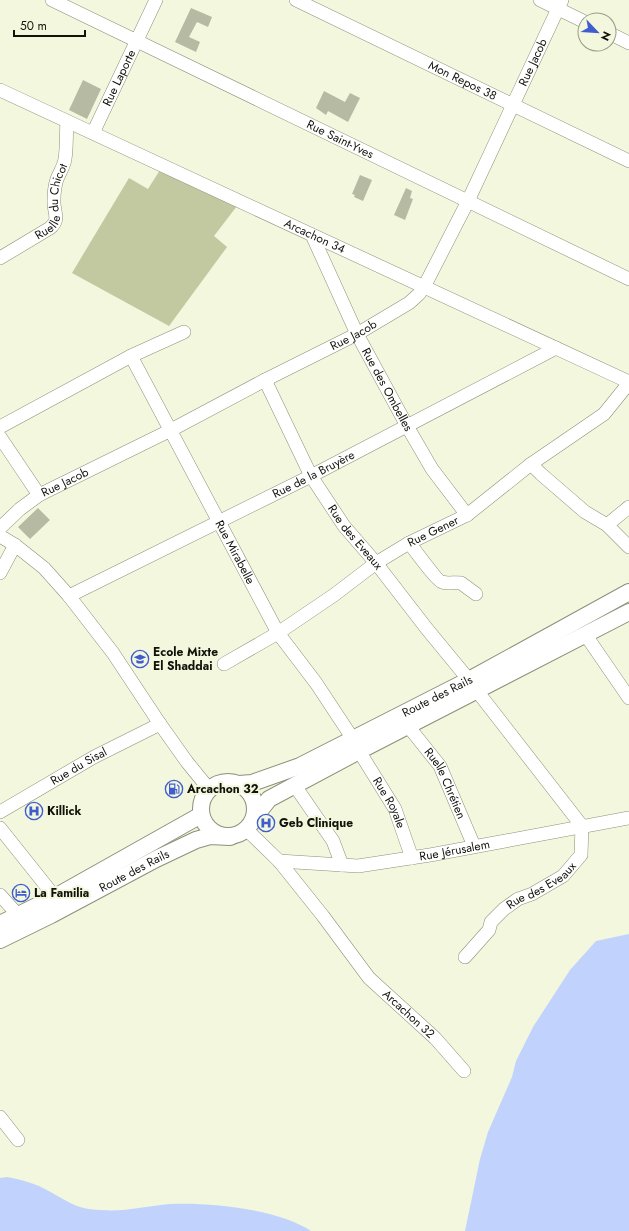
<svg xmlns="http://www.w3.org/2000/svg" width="629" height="1231" font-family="Jost,sans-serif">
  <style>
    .green { fill: #c2c8a0 }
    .water { fill: #c1d2fd }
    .building { fill: #b7baa2 }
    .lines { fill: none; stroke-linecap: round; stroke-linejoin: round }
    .minor-casing { stroke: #8d9079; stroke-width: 14 }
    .major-casing { stroke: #8d9079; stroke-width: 18 }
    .minor { stroke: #fff; stroke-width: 13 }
    .major { stroke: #fff; stroke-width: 16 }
    .labels { text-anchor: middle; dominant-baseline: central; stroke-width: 4; stroke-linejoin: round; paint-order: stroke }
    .street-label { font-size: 12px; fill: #11120a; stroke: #f3f7dd }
    .poi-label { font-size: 12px; font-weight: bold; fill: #11120a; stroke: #f3f7dd; text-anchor: start }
  </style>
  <rect width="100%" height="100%" fill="#f3f7dd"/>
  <path class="green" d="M160,170L237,206L214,236L227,247L169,326L72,273L129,178L148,189Z"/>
  <path class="water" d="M629,934V1231H465L480,1159L488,1132L512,1077L516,1061L533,1027L570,970L596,941Z
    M7,1177C19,1179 29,1182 39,1186C52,1192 68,1203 80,1207C86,1209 94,1210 101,1210C125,1212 147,1206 170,1204C210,1202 278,1209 311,1231H0V1178Z"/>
  <path class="building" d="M191,8L212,17L208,27L197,22L189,37L200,42L196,52L175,42Z
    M83,80L101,89L87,119L69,110Z
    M324,91L345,102L350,93L360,98L348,122L328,111L326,115L316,108Z
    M360,175L372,180L363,201L354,197L355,195L352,194Z
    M406,188L412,191L410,198L413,199L405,220L394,215Z
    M38,508L50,520L30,539L18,527Z"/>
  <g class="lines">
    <defs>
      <g id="minor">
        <path id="s1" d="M52,0L629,279"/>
        <path id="s2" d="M296,0L629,161"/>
        <path d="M540,0L585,22"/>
        <path d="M609,33L629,43"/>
        <path id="s3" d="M0,90L629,382"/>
        <path id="s4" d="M93,133L156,0"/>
        <path id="s5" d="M312,235L357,334L407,426L432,469L467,515"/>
        <path id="s6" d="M0,258L50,228C61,219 53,212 54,200C54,193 55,185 57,179C60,172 64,166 65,159C67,146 66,134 67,122"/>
        <path id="s7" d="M131,356L278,633L316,683L353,739"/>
        <path id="s8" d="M265,380L311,476L344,526L376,563L427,629L469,680"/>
        <path d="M0,427L131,356L184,332"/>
        <path d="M0,437L39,495"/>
        <path d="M531,464L541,474L585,512L607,525L629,547"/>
        <path d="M607,525L629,507"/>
        <path id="s9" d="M0,528L20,509L39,495L171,430L265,380L357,334L409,303L419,294L424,287L468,201L562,0"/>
        <path d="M0,536L15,545L44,568L69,596L113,653L160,724L187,762L209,789"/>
        <path d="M409,543C415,550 437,581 442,582C448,584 455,582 461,583L476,594"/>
        <path d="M0,573L15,545"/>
        <path id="s10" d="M69,596L311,476L556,348"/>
        <path d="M585,634L629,698"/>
        <path id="s11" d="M224,664L278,633L334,595L376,563L409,543L467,515L531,464L604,414L629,383"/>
        <path id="s12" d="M408,726L440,766L474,846"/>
        <path id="s13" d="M359,751L395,809L412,858"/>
        <path d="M295,786L333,841L342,865"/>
        <path id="s14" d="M0,812L94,757L160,724"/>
        <path d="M0,828L55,897"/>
        <path id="s15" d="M246,829L279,861L323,916L369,978L435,1038L464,1071"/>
        <path id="s16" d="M279,861L358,866L430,855L629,818"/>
        <path d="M0,895L18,915"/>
        <path id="s17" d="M465,957L489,930L491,922L504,909L518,899L532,894L563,876L581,855L582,826L477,691"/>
        <path d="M0,1117L18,1140"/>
      </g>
      <g id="major">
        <circle cx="228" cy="809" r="27"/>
        <path id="s18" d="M239,784L252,783L300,766L469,680L629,592"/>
        <path d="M254,818L269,799L359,751L629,612"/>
        <path d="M0,924L55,897L201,815"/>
        <path id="s19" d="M0,940L51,915L156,859L196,840L210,836L230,837"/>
      </g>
    </defs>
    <use href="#minor" class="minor-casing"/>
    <use href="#major" class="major-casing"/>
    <use href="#minor" class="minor"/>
    <use href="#major" class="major"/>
  </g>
  <defs>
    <symbol id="school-ring" viewBox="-11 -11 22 22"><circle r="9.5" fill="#f3f7dd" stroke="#405dcf" stroke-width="1.5"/><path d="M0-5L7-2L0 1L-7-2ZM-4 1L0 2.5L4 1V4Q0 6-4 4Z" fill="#405dcf"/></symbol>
    <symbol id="fuel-ring" viewBox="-11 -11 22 22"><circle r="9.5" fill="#f3f7dd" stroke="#405dcf" stroke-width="1.5"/><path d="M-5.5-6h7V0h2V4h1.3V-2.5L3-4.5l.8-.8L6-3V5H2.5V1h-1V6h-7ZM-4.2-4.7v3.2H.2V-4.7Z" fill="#405dcf"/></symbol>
    <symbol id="hospital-ring" viewBox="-11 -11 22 22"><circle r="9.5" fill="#f3f7dd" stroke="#405dcf" stroke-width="1.5"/><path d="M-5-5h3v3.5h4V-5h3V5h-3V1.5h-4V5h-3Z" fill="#405dcf"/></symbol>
    <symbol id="hotel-ring" viewBox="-11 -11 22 22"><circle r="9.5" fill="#f3f7dd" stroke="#405dcf" stroke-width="1.5"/><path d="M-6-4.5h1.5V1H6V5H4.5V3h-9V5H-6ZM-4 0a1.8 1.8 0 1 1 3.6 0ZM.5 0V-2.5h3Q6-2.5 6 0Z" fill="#405dcf"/></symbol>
  </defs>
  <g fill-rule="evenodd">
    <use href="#school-ring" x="130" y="649" width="20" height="20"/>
    <use href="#fuel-ring" x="164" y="779" width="20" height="20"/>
    <use href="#hospital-ring" x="24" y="801" width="20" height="20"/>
    <use href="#hospital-ring" x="256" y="813" width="20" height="20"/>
    <use href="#hotel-ring" x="11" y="883" width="20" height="20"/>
  </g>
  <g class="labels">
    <g class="street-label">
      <text stroke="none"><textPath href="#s9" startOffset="740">Rue Jacob</textPath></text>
      <text stroke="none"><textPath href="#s4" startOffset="61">Rue Laporte</textPath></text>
      <text stroke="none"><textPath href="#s2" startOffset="185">Mon Repos 38</textPath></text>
      <text stroke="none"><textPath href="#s1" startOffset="320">Rue Saint-Yves</textPath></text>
      <text stroke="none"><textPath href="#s6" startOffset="84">Ruelle du Chicot</textPath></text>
      <text stroke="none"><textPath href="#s3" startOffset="347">Arcachon 34</textPath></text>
      <text stroke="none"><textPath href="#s9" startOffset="404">Rue Jacob</textPath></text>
      <text stroke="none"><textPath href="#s5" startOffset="172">Rue des Ombelles</textPath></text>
      <text stroke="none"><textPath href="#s10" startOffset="273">Rue de la Bruyère</textPath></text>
      <text stroke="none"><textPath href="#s9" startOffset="80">Rue Jacob</textPath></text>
      <text stroke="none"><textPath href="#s11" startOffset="248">Rue Gener</textPath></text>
      <text stroke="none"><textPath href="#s8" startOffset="182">Rue des Eveaux</textPath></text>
      <text stroke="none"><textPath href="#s7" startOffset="222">Rue Mirabelle</textPath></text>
      <text stroke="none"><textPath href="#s18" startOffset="218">Route des Rails</textPath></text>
      <text stroke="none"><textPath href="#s14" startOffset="91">Rue du Sisal</textPath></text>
      <text stroke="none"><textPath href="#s12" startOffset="69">Ruelle Chrétien</textPath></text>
      <text stroke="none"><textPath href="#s13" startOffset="60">Rue Royale</textPath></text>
      <text stroke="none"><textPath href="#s16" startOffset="177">Rue Jérusalem</textPath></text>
      <text stroke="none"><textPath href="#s19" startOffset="151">Route des Rails</textPath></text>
      <text stroke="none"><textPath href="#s17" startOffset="107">Rue des Eveaux</textPath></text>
      <text stroke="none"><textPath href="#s15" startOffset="247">Arcachon 32</textPath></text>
    </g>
    <g class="poi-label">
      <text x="153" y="652">Ecole Mixte<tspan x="153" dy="14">El Shaddai</tspan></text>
      <text x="187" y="789">Arcachon 32</text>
      <text x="47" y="811">Killick</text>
      <text x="279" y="823">Geb Clinique</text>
      <text x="34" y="893">La Familia</text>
    </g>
  </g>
  <g transform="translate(597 32) rotate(115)"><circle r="19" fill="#f3f7dd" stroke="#999b89"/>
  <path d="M0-3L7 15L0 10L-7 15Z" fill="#405dcf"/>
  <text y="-6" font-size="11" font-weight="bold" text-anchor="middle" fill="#11120a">N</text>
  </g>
  <path d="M14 30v6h71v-6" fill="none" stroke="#11120a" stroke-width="2"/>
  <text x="20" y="30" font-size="12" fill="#11120a" stroke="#f3f7dd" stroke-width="3" paint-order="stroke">50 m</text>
</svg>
